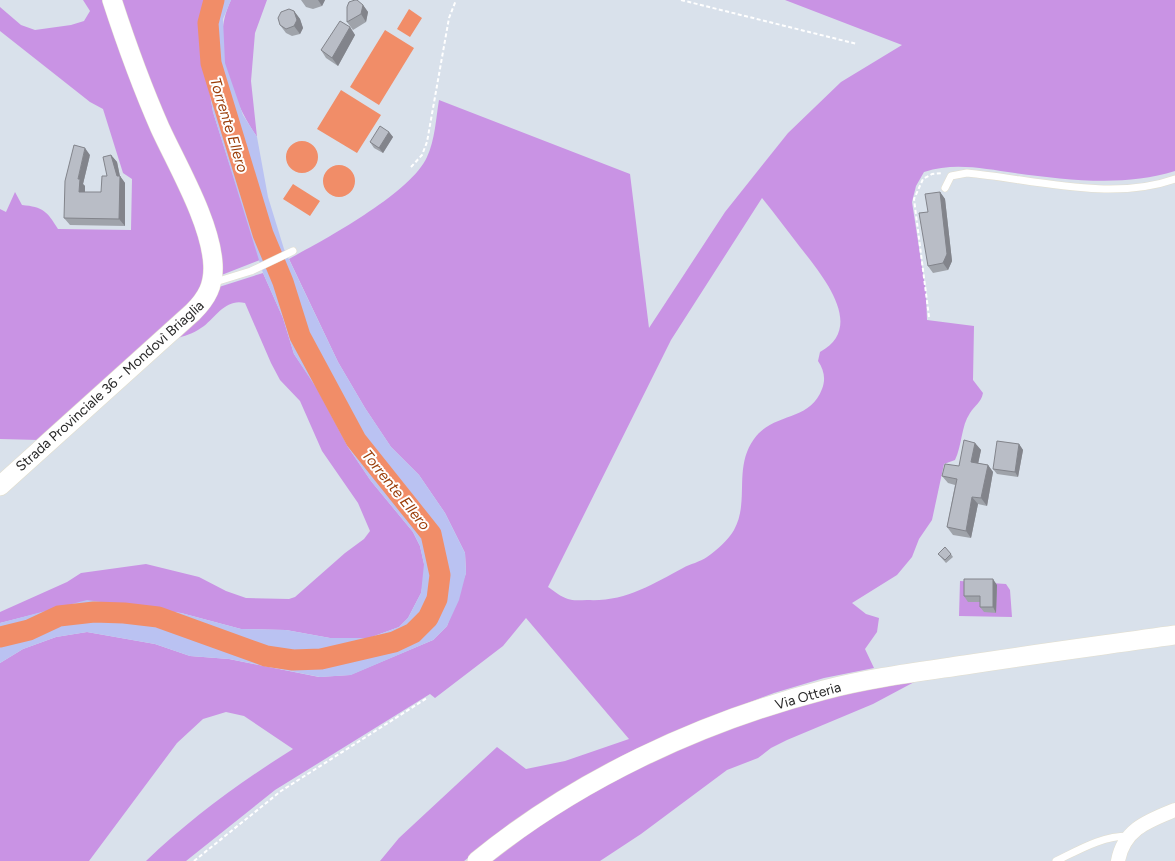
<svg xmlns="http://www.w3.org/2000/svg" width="1175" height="861" font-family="Figtree,sans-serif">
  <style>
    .green { fill: #c993e4; fill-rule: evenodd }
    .sand { fill: #bac2f2 }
    .water { fill: #f18d68 }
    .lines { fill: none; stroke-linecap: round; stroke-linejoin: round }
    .river { stroke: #f18d68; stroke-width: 21 }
    .lane-casing { stroke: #e2dece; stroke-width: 8 }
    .street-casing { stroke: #e2dece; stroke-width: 15 }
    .secondary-casing { stroke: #e2dece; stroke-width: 20 }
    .path { stroke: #fff; stroke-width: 2; stroke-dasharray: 4 2.5; stroke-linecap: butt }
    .lane { stroke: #fff; stroke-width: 7 }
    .street { stroke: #fff; stroke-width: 14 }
    .secondary { stroke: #fff; stroke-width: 19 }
    .wall { fill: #9fa3aa }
    .shaded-wall { fill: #82848b }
    .building { fill: #b9bdc6; stroke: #82848b }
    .labels { text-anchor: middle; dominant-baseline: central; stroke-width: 4; stroke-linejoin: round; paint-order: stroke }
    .street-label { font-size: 14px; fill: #282828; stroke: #fff }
    .water-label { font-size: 15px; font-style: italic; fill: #9b3d09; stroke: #fff }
  </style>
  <rect width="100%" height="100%" fill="#d9e1eb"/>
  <path class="green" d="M83,0H105L200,233L206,277L194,301L39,440L0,439V209L6,212L15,192L22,205C43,207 47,211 58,229L131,230L132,179L123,173L103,109L90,102L0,31V7L21,25L35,30L71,25L84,21L90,11Z
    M119,0H207L199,31L213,112L260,260L219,276Z
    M231,0H267L255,33L251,81L257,137C232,99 209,45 231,0Z
    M785,0H1175V171C1124,187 1068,180 1015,173C984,169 955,162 924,172L916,186L912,202L926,293L927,320L974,326L973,380L983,393C981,403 975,405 970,413C961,426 962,446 955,460L944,464L932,520L919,539L912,557L897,575L852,603L866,614L879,618L877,632L865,649L874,668L824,678L774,693L696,723L515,822L464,861H380L399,838L497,747L526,769L565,761L629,739L526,618L503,646L435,698L430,694L275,790L186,861H146C191,818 240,782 293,749L244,716L226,712L203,719L177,743L89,861H0V663L23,649L56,637L87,632L155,644L190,656L229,659L319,677L350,675L433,640L447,626L466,573L465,553L445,513L419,475L391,447L365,408L338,362L289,259C324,240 411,193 427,157C435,140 436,118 439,100L630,174L649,328L725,212L788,133L841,82L902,45ZM762,198C775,214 787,230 800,247C821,274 867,327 820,352L818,361C824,370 826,379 822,389C810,422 773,412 754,439C733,468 750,501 734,530C729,539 716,551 707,557C700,562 690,564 683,568C651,585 625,602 587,600C581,600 573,601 568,599C561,597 554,591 548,587L671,340Z
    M263,273L283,318L294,354L317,388L348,447L371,481L413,532L420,546L424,564V578L421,593L408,618L399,627L369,638H330L286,630L241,629L181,613L87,601L0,623V612L67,582L81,573L146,564L199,577L226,591L246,598L289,599L295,597L345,553L364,539L370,531L358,503L322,451L300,401L280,380L271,363L245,303C227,298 216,316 204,326C196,332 188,335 178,338L203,314L219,287Z
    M960,581L1006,584L1010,590L1012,617L959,616Z
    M918,680L873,704L787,740L771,748L758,758L727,770L641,834L600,861H490C569,799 664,750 760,718C811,700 865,690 918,680Z"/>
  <path class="sand" d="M207,0H231L223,19L225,63L243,115L257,137L268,197L284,249L338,362L365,408L391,447L419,475L445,513L465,553L466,573L459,600L447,626L433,640L351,675L320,677L229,659L190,656L155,644L87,632L56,637L23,649L0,663V623L87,600L181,613L241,629L286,630L330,638H369L399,627L408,618L421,593L424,564L420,546L413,532L371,481L348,447L317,389L294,354L283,318L263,273L213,112L199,31Z"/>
  <path class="water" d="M409,9L422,18L410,37L397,29Z
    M385,30L414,48L379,105L350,87Z
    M341,90L381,115L357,153L317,129Z
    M286 157a16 16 0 1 1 32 0a16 16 0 1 1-32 0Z
    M323 181a16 16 0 1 1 32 0a16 16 0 1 1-32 0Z
    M293,184L320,201L310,216L283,199Z"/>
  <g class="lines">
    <path class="river" d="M0,637L29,630L59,616L94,612L124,613L158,617L266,656L293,660L321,659L394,642L413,633L428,618L437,599L440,575L431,534L356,440L300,336L283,282L263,234L211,63L208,23L214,0"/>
    <defs>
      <path id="lane" d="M945,188L951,176L967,173C1032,179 1111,202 1175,179
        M212,283L251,271L293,251
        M1056,861C1079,850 1102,836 1128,836"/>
      <path id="street" d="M1118,861C1124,829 1148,821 1175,810"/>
      <path id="secondary" d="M0,486L193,312C207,298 214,285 213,265C211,223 178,167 160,128C142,87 126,43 112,0
        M477,861C576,780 700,722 824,690C870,678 918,672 965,665C1035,654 1105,645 1175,635"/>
    </defs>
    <use href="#lane" class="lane-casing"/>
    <use href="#street" class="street-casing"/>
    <use href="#secondary" class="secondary-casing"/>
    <path class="path" d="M681,0L857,44
      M411,167L422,155L427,142L449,18L456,0
      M929,317L914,199L923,179L932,174L943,173
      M194,861L281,791L427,698"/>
    <use href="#lane" class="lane"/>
    <use href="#street" class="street"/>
    <use href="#secondary" class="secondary"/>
  </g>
  <path class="wall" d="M301,0H325L322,6L313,9L306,7Z
    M363,5L368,12L366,22L353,30L347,22Z
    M294,11L300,19L303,28L300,34L292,36L286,33L280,25Z
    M350,27L355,35L338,66L326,58L321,50Z
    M389,132L393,137L383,153L374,148L370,142Z
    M90,155L83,184L85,186V192H101L107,176L111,155L117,162L120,176L125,183V226L70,225L64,218Z
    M940,192L945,199L952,261L948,270L933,273L928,266V212Z
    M975,443L981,450L978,463L988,465L993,472L987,506L978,504L971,538L953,535L947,527L955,485L948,483L942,476L959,466Z
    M1019,444L1023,450L1018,477L997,474L993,469Z
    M938,554H951L953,557L946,563Z
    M997,585L996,613L984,612L980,607V602H968L964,596Z"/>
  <path class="shaded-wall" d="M318,0H325L322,6Z
    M363,5L368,12L366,22L361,14Z
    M294,11L300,19L303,28L300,34L294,26Z
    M350,27L355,35L338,66L332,58Z
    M389,132L393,137L383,153L379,148Z
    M85,148L90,155L83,184L85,186V199L79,192L78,179Z
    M111,155L117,162L120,177V176L125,183V226L119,219Z
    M940,192L945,199L952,261L948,270L943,263Z
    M975,443L981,450L977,469L971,462Z
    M1019,444L1023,450L1018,477L1015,472Z
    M988,465L993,472L987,506L981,498Z
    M972,497L978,504L971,538L966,531Z
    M993,579L997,585L996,613L993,607Z"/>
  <path class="building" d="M355,0H357L363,5L361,14L347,22V7L349,2Z
    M289,9L294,11L297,20L294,26L286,29L280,25L278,18L281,12Z
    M340,21L350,27L332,58L321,50Z
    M380,126L389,132L379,148L370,142Z
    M74,145L85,148L78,179H80L79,192H101L102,176H107L103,157L111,155L117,176H120L119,219L64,218L65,181Z
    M940,192L947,254L943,263L928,266L919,213L928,212L925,194Z
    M964,440L975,443L971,462L988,465L981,498L972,497L966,531L947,527L957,479L942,476L945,464L959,466Z
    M997,441L1019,444L1015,472L993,469Z
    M945,547L951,554L945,560L938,554Z
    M964,579H993V607H980V596H964Z"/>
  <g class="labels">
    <g class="street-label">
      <text transform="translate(110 386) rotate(-42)">Strada Provinciale 36 - Mondovì Briaglia</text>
      <text transform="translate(808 696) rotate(-16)">Via Otteria</text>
    </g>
    <g class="water-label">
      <text transform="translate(229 125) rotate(73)">Torrente Ellero</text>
      <text transform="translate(396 490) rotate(51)">Torrente Ellero</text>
    </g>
  </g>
</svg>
